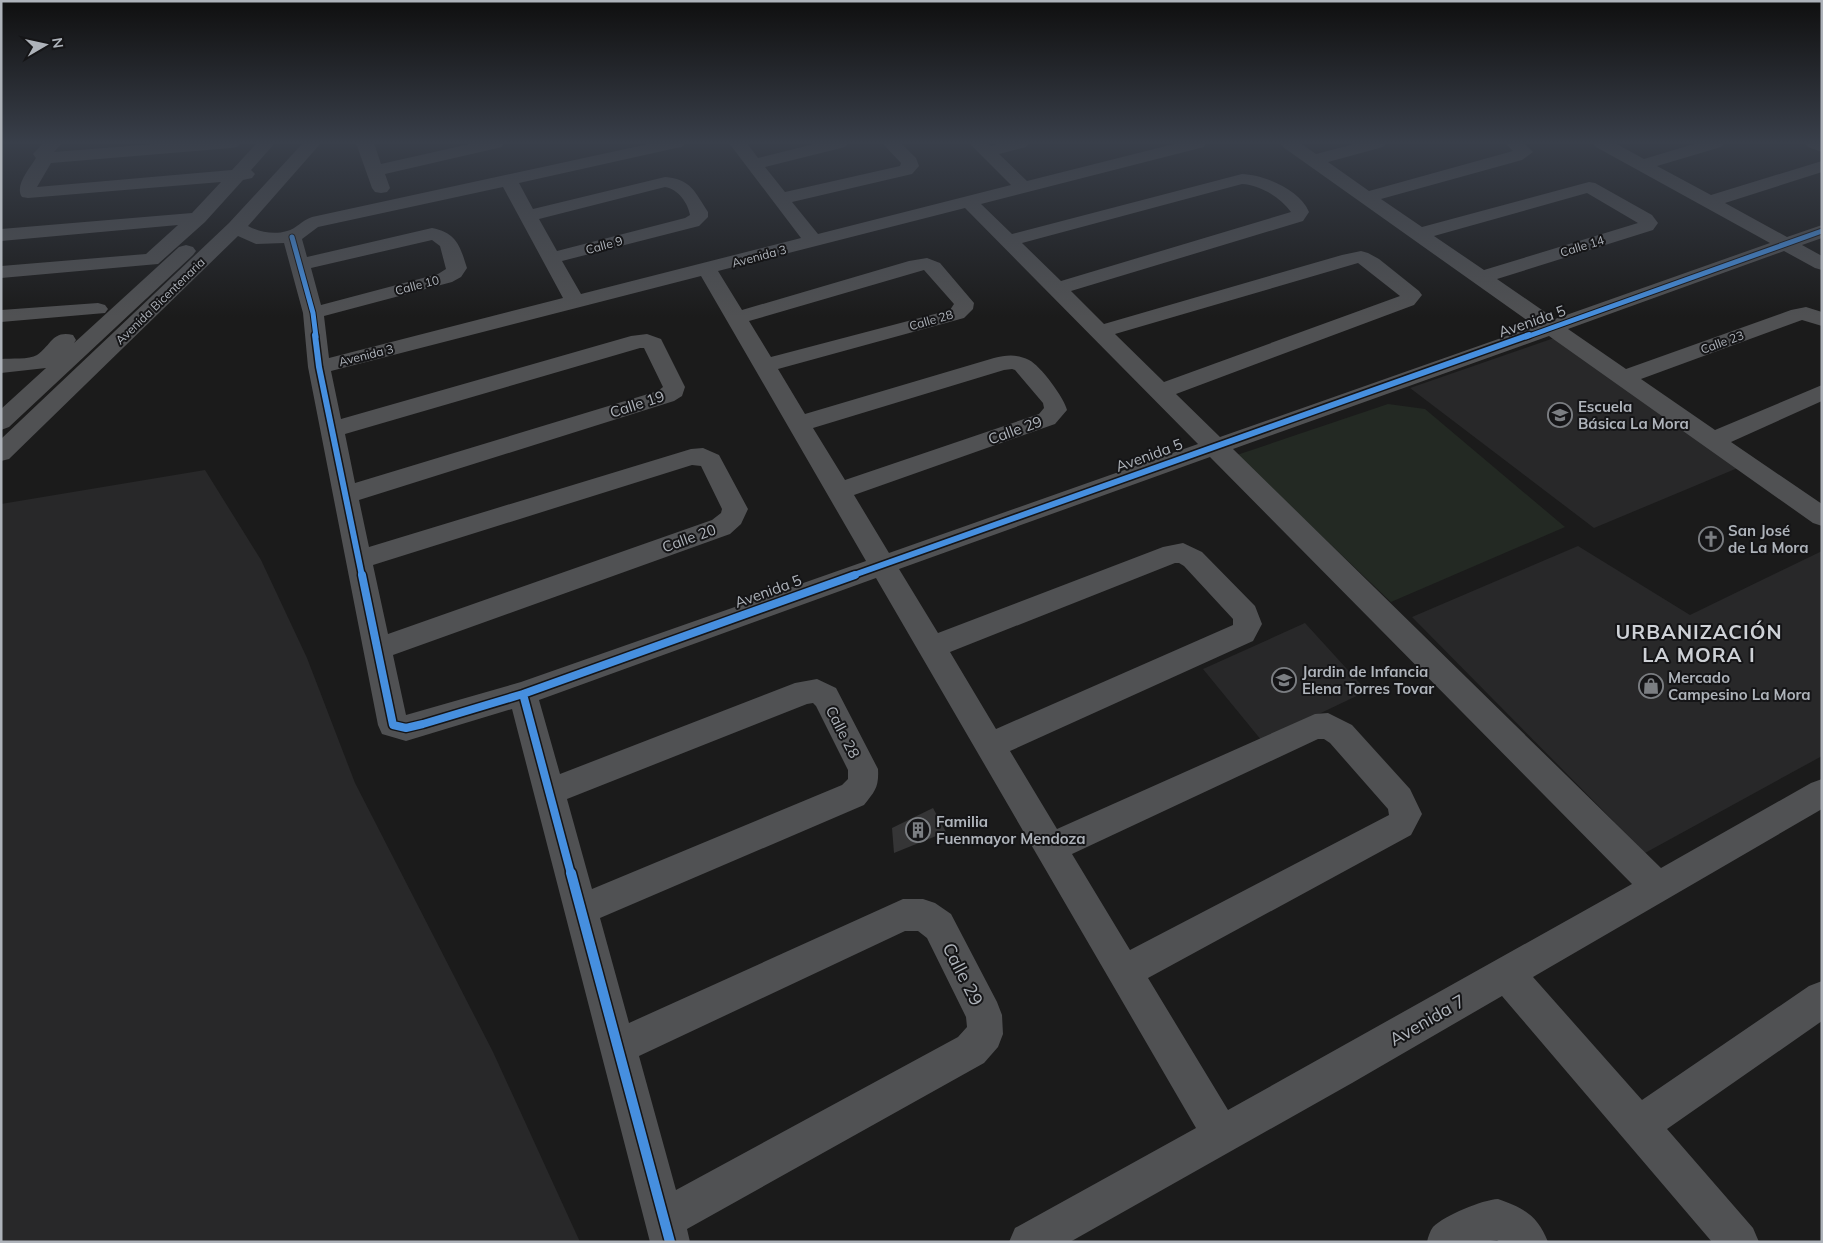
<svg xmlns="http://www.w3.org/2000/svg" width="1823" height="1243" font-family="Mulish,sans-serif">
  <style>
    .built { fill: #282829 }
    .green { fill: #232923 }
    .building { fill: #353536 }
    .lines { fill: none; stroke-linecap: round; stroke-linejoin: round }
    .minor { fill: #505153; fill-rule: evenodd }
    .cycleway-far3-casing { stroke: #151517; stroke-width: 7 }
    .cycleway-far2-casing { stroke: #151517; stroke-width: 9 }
    .cycleway-far1-casing { stroke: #151517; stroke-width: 11 }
    .cycleway-casing { stroke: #151517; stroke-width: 13 }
    .cycleway-far3 { stroke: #468fdf; stroke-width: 5 }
    .cycleway-far2 { stroke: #468fdf; stroke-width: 6 }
    .cycleway-far1 { stroke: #468fdf; stroke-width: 8 }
    .cycleway { stroke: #468fdf; stroke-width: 10 }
    .labels { text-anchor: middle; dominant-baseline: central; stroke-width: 4; stroke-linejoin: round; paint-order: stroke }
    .far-street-label { font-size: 12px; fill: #aeb3ba; stroke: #151517 }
    .street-label { font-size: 15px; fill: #aeb3ba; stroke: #151517 }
    .poi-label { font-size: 15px; font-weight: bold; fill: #aeb3ba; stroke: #151517; text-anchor: start }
    .near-street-label { font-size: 18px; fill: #aeb3ba; stroke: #151517 }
    .district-label { font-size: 20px; font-weight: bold; letter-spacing: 1px; fill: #ced1d6; stroke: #151517 }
  </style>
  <rect width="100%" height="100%" fill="#1b1b1b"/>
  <path class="built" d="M1554,338L1740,467L1594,528L1410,388Z
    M205,470L261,560L307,658L355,783L493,1052L580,1242H1V504Z
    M1578,546L1690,615L1822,551V756L1645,853L1412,617Z
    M1305,623L1367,691L1262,741L1203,669Z"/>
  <path class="green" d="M1388,404L1425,409L1565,527L1391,602L1237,455Z"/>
  <path class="building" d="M933,808L946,832L894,853L892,828Z"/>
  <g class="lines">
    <path class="minor" d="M43,143H62L54,152L167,143H240L237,147L231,148L51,163L37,187L232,170L257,143H275L251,170L255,174L252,178L243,180L205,222L158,264L1,278V266L146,254L178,225L1,241V229L192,213L221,182L28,198L22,197C14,186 30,168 36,158L33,154Z
      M303,143H321L248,226C259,232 274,235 287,231C296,229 302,220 312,217L653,143H685L682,147L676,148L519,183L533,209L665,177C691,179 695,192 708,212V217L699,226L562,261L581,294L801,238L729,143H747L758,158L818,143H848L845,147L765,167L785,192L900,166L901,163L882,143H901L916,158L919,166L912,174L792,202L818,234L1011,185L969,143H988L991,146L1001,143H1029L1026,147L999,154L1027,181L1178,143H1207L1204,147L981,204L1012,234L1242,174C1265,175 1300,190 1309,212L1303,221L1071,291L1104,324L1342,255L1361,251L1368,253L1379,259L1419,291L1422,295L1414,305L1176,394L1220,437L1535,326L1283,147L1280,143H1300L1316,154L1358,143H1386L1383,147L1328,162L1369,191L1513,151L1505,143H1524L1533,152L1522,160L1381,199L1422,227L1589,182L1595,183L1652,215L1658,223L1653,230L1497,279L1555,319L1770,243L1596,147L1593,143H1615L1644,159L1697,143H1724L1721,147L1657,166L1711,195L1822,161V172L1725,203L1787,237L1822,225V238L1802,245L1822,256V270L1815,268L1784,251L1568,329L1626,369L1791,310L1806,307L1822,312V326L1802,320L1641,379L1715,430L1822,385V401L1731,442L1822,504V526L1813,523L1549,336L1233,449L1661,868L1811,783L1822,779V809L1533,977L1642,1100L1809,986L1822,981V1021L1667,1129L1753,1228L1759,1242H1712L1502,996L1352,1083L1070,1242H1009L1015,1228L1196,1128L876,578L539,700L560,774L795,683L817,679L836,688L878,769C879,787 875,791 864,805L600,918L629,1023L903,899H923L935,903L951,914L997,1002L1002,1015L1003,1034L998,1047L984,1063L687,1229L690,1242H650L512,709L406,741L382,734L378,725L308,367L303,313L284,243L256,244L238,236L9,459L1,461V439L229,223ZM1242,184C1260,185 1280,197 1291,212L1061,281L1022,243ZM503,187L563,298L329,358L324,316L452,282L461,277L467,268C460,246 457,233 432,228L307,257L302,239L318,227ZM665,187C678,189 688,203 690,215L685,218L557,251L539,219ZM1587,193L1638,223L1484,270L1434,236ZM965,208L1198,444L889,553L854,495L1055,424L1067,410C1065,399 1040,365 1029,360C1018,354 1006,355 994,358L805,414L778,369L964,318L973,309L974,303L940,263L927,258L909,261L742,310L718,271ZM432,240L440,246L446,269L438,274L321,305L311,268ZM1358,263L1400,296L1164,382L1115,334ZM924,270L954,304L950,310L771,357L749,321ZM701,276L866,561L521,682L406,715L393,655L730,534L741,524L748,509L719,455L703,448L691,449L369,547L359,500L674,401L682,396L685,387L661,339L647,334L631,336L341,419L331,371ZM640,348H644L663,387L658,391L355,483L345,434ZM1012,369L1015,370L1043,403L1044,408L1039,414L845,480L813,428L1004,370ZM1210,457L1632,884L1228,1110L1148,978L1411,835L1422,814L1410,789L1352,725L1328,713L1315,714L1057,829L1010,751L1253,641L1262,624L1255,606L1202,552L1183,543L1163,547L938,633L899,569ZM692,465L701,466L722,509L721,513L712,520L388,634L373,565ZM1175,563H1179L1184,566L1233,619V625L996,729L950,652ZM813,703L816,706L848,770V779L842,785L592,889L567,799L807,704ZM1318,739H1324L1330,743L1388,809L1389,815L1130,950L1072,854ZM905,931H918L927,938L966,1017L967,1027L958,1037L676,1190L639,1056Z
      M356,143H374L381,164L474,143H505L502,147L385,174L390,188L387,192L381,193L375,192L372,188Z
      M1805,143H1822V152L1808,147Z
      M186,245L193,247L196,251L193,255L9,427L1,430V409L46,368L1,373V359C11,358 29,360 37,355C51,346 52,330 73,335L76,340L74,343L179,247Z
      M98,303L105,305L108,309L105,313L1,322V310Z
      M1498,1199C1524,1208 1538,1216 1548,1242H1500L1497,1240L1484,1242H1427C1428,1237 1430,1231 1433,1227C1445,1215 1482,1200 1498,1199Z"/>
    <defs>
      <path id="cycleway-far3" d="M292,237L313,313L316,337
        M1526,337L1822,231"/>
      <path id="cycleway-far2" d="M315,335L319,367L362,576
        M851,576L1529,335"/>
      <path id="cycleway-far1" d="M362,575L393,725L406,728L423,724L523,694L571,874
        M523,694L855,575"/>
      <path id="cycleway" d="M571,873L670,1242"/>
    </defs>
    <use href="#cycleway-far3" class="cycleway-far3-casing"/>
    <use href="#cycleway-far2" class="cycleway-far2-casing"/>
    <use href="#cycleway-far1" class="cycleway-far1-casing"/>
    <use href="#cycleway" class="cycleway-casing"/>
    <use href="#cycleway-far3" class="cycleway-far3"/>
    <use href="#cycleway-far2" class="cycleway-far2"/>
    <use href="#cycleway-far1" class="cycleway-far1"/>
    <use href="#cycleway" class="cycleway"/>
  </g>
  <linearGradient id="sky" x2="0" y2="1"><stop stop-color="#0f0f0f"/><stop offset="0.45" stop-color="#393f4a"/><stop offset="1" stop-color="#393f4a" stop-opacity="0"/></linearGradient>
  <rect width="1823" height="317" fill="url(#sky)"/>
  <defs>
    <symbol id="school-ring" viewBox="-11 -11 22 22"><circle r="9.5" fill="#151517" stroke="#7b7e82" stroke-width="1.5"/><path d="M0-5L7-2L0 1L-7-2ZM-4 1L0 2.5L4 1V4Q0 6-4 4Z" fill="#7b7e82"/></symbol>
    <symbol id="church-ring" viewBox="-11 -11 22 22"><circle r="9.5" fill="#151517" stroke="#7b7e82" stroke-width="1.5"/><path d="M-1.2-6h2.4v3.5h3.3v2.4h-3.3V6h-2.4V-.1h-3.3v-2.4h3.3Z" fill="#7b7e82"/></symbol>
    <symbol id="shop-ring" viewBox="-11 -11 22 22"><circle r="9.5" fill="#151517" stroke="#7b7e82" stroke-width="1.5"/><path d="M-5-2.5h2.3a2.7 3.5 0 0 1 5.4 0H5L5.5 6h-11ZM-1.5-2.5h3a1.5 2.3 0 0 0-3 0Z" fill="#7b7e82"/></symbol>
    <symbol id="building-ring" viewBox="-11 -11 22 22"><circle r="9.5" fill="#151517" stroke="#7b7e82" stroke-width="1.5"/><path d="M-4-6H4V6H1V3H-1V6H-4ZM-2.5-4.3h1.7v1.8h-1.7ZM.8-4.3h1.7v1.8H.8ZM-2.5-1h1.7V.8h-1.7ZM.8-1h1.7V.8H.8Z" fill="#7b7e82"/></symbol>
  </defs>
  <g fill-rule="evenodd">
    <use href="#school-ring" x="1546" y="401" width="28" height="28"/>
    <use href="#church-ring" x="1697" y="525" width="28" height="28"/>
    <use href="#school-ring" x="1270" y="666" width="28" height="28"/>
    <use href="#shop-ring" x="1637" y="672" width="28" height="28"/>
    <use href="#building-ring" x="904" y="816" width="28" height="28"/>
  </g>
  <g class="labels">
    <g class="far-street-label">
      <text transform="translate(604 245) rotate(-15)">Calle 9</text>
      <text transform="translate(1582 246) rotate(-17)">Calle 14</text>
      <text transform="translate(759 256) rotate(-15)">Avenida 3</text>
      <text transform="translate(417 285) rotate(-15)">Calle 10</text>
      <text transform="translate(160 301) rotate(-44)">Avenida Bicentenaria</text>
      <text transform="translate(931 320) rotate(-16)">Calle 28</text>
      <text transform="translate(1722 342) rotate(-20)">Calle 23</text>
      <text transform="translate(366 355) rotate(-14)">Avenida 3</text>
    </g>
    <g class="street-label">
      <text transform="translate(1532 321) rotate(-19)">Avenida 5</text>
      <text transform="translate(637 404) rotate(-18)">Calle 19</text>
      <text transform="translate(1015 430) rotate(-20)">Calle 29</text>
      <text transform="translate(1149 455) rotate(-20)">Avenida 5</text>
      <text transform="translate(689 538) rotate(-20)">Calle 20</text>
      <text transform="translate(768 591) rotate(-20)">Avenida 5</text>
      <text transform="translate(843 732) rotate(63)">Calle 28</text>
    </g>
    <g class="poi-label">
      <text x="1578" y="406">Escuela<tspan x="1578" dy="17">Básica La Mora</tspan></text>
      <text x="1728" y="530">San José<tspan x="1728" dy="17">de La Mora</tspan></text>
      <text x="1302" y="671">Jardin de Infancia<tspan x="1302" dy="17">Elena Torres Tovar</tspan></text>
      <text x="1668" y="677">Mercado<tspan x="1668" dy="17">Campesino La Mora</tspan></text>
      <text x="936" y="821">Familia<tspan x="936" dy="17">Fuenmayor Mendoza</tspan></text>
    </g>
    <g class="near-street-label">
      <text transform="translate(963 974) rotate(63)">Calle 29</text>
      <text transform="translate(1427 1020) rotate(-30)">Avenida 7</text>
    </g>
    <g class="district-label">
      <text x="1699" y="631">URBANIZACIÓN<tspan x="1699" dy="23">LA MORA I</tspan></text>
    </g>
  </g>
  <rect width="1823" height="1243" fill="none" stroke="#aeb3ba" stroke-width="5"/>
  <g transform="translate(45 45) rotate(81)" stroke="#151517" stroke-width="4" paint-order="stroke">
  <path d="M0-4L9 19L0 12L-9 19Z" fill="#aeb3ba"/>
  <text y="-8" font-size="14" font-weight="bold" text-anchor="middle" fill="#aeb3ba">N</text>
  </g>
</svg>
